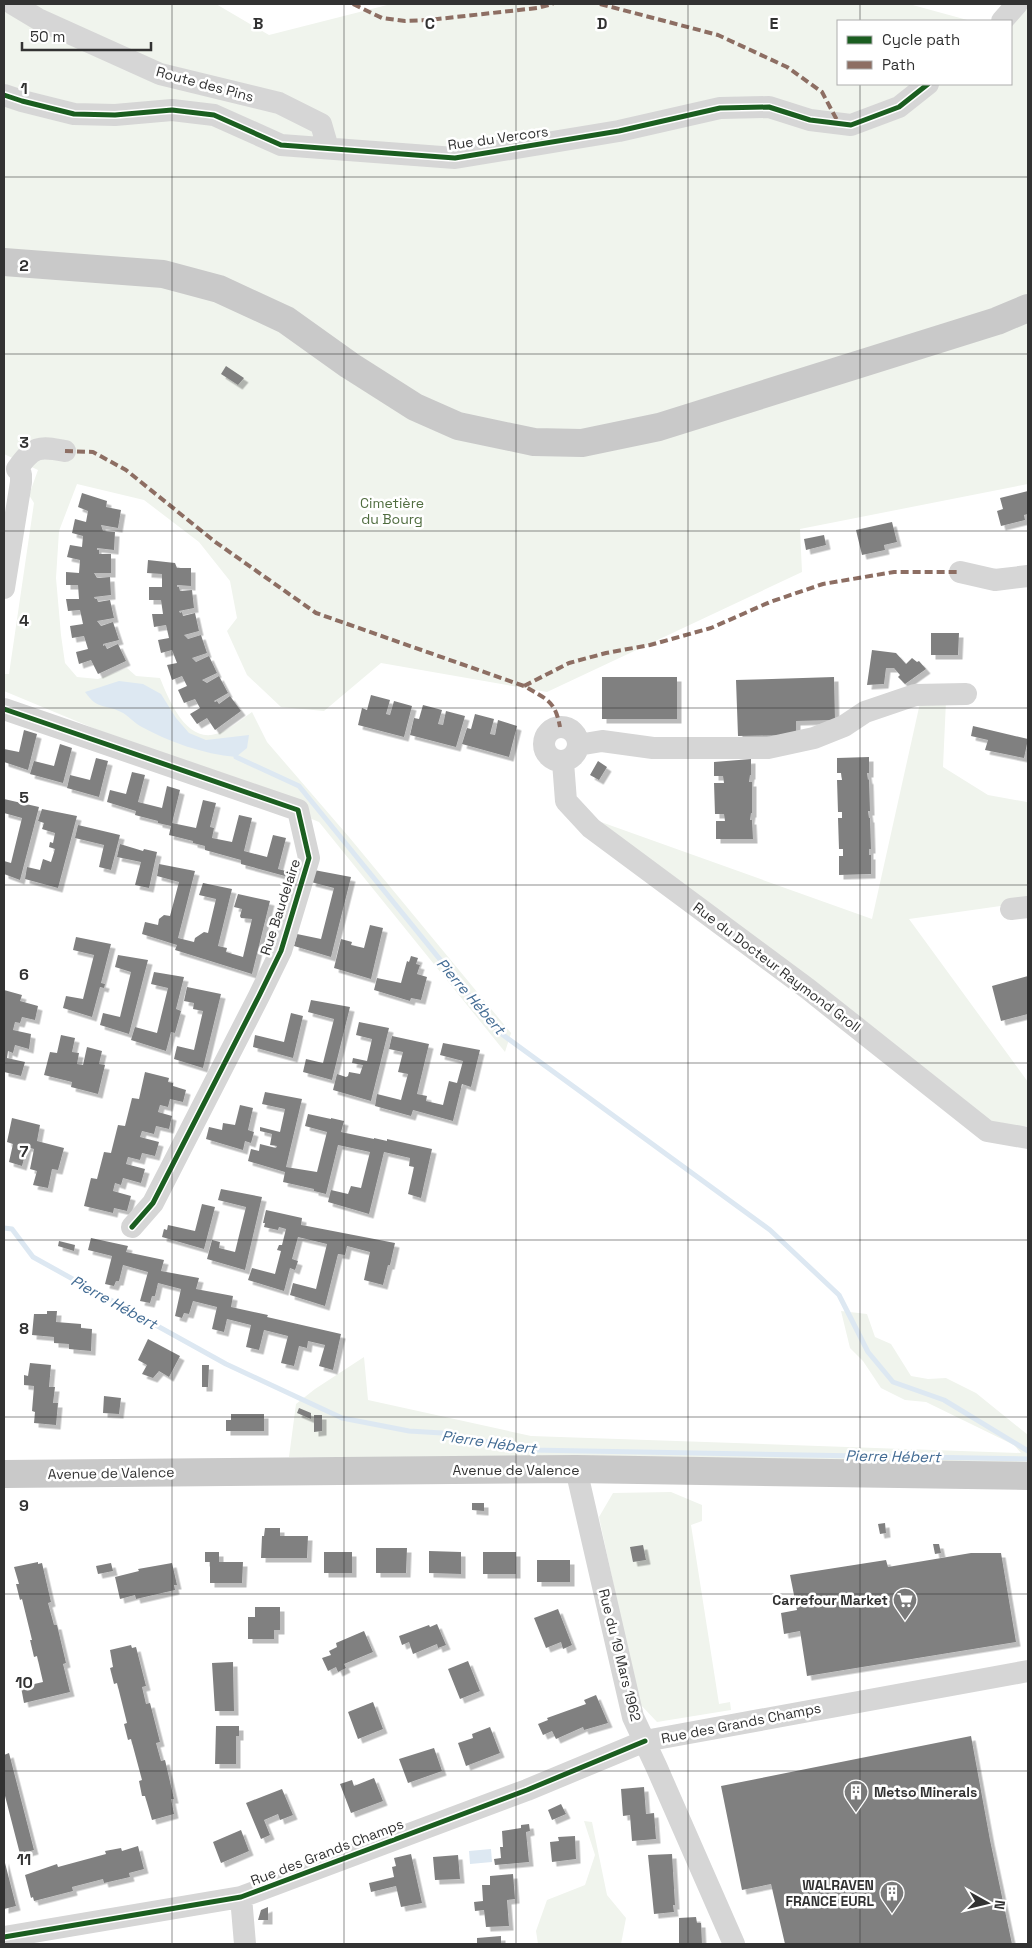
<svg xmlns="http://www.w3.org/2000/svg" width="1032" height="1948" font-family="'Space Grotesk',sans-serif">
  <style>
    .green { fill: #f0f4ed }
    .water { fill: #dde8f2 }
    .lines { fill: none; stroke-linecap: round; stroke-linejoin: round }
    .stream { stroke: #dde8f2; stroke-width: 5 }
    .building { fill: #808080; filter: url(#shadow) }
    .minor { stroke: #d6d6d6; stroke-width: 22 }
    .major { stroke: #c9c9c9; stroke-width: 28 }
    .quiet { stroke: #8d6e63; stroke-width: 4; stroke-dasharray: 8 4; stroke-linecap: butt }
    .cycleway-casing { stroke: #fff; stroke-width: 8 }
    .cycleway { stroke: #1b5e20; stroke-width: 5 }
    .grid { fill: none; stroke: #323232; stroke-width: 1; stroke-opacity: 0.55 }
    .labels { text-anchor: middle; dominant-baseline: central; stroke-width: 5; stroke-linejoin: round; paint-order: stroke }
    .street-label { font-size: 14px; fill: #323232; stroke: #fff }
    .park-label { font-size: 14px; fill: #506d40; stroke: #fff }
    .poi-label { font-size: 14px; font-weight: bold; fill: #323232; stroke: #fff; text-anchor: end }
    .water-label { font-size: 15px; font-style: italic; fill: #426b93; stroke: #fff }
    .grid-label { font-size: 16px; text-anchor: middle; font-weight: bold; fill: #323232; stroke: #fff; stroke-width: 5; stroke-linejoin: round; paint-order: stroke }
  </style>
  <defs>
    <filter id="shadow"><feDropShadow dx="4.5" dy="4.5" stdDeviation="0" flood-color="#0004"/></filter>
  </defs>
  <rect width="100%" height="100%" fill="#fff"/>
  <path class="green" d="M4,4H216L269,35L391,4H909L971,21H838V84H1011V23L1028,5V484L800,529L802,572L547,692L381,663L324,711L281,707L247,675L227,631L237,618L230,581L199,542L144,500L77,484L59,531L56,578L61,635L65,663L77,677L98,679L127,668L136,676L160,678C168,698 184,738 211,735C227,733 240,720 252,712L267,742L349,837L511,1033L505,1052L319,822L4,691V674H9L34,503L29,495L38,470L4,454Z
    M946,701L943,767L988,795L1027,802L1028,902L909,919L1028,1082V1126L995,1127L601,822L872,919L920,703Z
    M841,1311L867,1314L875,1337L891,1344L911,1376L928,1379L946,1378L976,1393L1028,1435V1467L289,1457L296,1404L315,1389L364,1357L368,1400L531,1436L1021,1453L1014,1445L926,1402L905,1400L881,1388L863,1361L850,1348Z
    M671,1492L702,1505V1521L691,1525L719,1704L730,1702L731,1710L657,1722L639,1703L599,1517L613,1493Z
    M584,1821L592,1822L607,1895L626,1918L621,1944H538L536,1931L547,1900L585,1885L595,1855Z"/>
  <path class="water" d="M119,681L143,684L161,694L176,718L189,733L206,740L249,735L247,748L236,757C203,754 169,742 140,726C133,722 128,715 121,712C103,703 99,711 85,692Z
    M491,1849L492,1862L470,1864L469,1851Z"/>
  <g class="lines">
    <path class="stream" d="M236,757L299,786L499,1032L770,1230L839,1295L868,1352L893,1382L944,1400L1028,1451
      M4,1228L12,1229L33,1257L226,1364L342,1418L409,1431L442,1433L530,1450L1028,1459"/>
  </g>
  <path class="building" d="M226,366L244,378L238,385L221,374Z
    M1028,491V514L1024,515L1025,520L1001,526L997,511L1003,509L1000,498Z
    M82,493L107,501L106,507L121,510L118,528L101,525L103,531L115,532L114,550L97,548V550H99V554H111V573H94L97,578L110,577L111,595L94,597L95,599H97L98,602L110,600L114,618L97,621L101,626L113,622L119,640L103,644V646L105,645L107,649L118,644L126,661L98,674L91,660L79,664L76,652L88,649L84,636L72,638L70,626L83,624L80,610L68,611L66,599H79L78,585H66V572L79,573L80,560L67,557L70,545L82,547L83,536L72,533L75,519L86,522L88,511L78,507Z
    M892,522L897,542L884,545L885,550L862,555L856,530Z
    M824,535L826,545L806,550L804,539Z
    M148,560L175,563L177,568H191V586L177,585V587H179L180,591L192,590L194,608L179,611L180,613L182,612L183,616L195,613L199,631L184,635L188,639L201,635L207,653L192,658L196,662L209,656L217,673L202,680L207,683L219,676L228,693L214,701L215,702L217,701L219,704L230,696L241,711L215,730L207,718L197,724L190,714L200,708L195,699L184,703L178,690L187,686L182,676L172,680L167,665L177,663L172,650L161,653L158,640L169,638L166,625L154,627L152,614H163L161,600H149V587H162V574L147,573Z
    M931,633H959L958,655H931Z
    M872,650L896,653L906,664L912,658L917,662L919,661L926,669L905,684L898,677L900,675L894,668H886L884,684L867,685Z
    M602,677H677V719H602Z
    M834,677L835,720L796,721V735L738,736L736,680Z
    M371,695L390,700L386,714L390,715L394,701L412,706L404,737L358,725L362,708L367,710Z
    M423,705L442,710L438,724L443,725L446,711L465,716L456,747L410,735L414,718L419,719Z
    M475,714L494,719L490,734L495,735L498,720L517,726L509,757L462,744L467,728L471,729Z
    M973,726L1028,739L1024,758L985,750L988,740L971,736Z
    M24,730L37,734L28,770L4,762V749L19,752Z
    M60,744L72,748L63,783L30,774L34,761L54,766Z
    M869,757V773H867L868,780L869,779L870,811H868L869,818H870L871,849H869V855H871V874L839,875V856H843V849H839L838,818H842V812H838L837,780H842L841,773H837V758Z
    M96,758L108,761L99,797L67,788L70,775L90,780Z
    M751,759V775H750L749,782H752V813H751L750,820H752L753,839H716V821H725L724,814H715L714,783H724L723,776H714V762Z
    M598,761L607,767L599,780L590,775Z
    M132,772L145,775L138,802L162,808L167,786L180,790L172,823L196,828L203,800L216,803L210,827L214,828L212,838L232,842L239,815L252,818L244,851L267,857L273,835L286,838L278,869L286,871L285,876L241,864V860L205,850V846L193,843V841L169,835L171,826L158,823V821L135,815L136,811L107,802L110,790L126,794Z
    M4,799L39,807L20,880L4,874V861L11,863L22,818L4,813Z
    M42,809L77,816L58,888L25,879L27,867L40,870L43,859L51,862L55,849L49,847L50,842L53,843L55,833L42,829L44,823L38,821Z
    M78,825L120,835L111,870L99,867L104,845L75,838Z
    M120,844L143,851L144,849L157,852L149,888L135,885L141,862L117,857Z
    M159,864L195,871L178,938L194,942L195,938L204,932L208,933L216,899L199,895L203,883L232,889L218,946L227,948L226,952L243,957L252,919L241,918L240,916L242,909L234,907L238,894L270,901L252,974L175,950L177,945L142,934L145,922L158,925L159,919L164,915L170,916L179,882L157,876Z
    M314,870L351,877L331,957L294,946L297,934L321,939L334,888L311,882Z
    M370,925L383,928L371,979L334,968L341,939L352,942L351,945L364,948Z
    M76,937L111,944L101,983L105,984L104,988L100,987L92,1017L63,1008L66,996L83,999L94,955L73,950Z
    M118,955L148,960L129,1034L100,1025L103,1013L120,1017L131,972L115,967Z
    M411,956L418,958L416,964L420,965L417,974L427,977L421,1000L411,998L410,1001L374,990L377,978L401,983L407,961L409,962Z
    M154,972L184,977L176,1009L181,1011L175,1033L171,1032L166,1051L131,1040L135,1027L157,1033L168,988L151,984Z
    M1028,976V1014L1001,1021L992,986Z
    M187,987L221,994L203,1068L174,1059L177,1046L194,1050L203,1011L193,1009L194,1003L184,1001Z
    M4,990L22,995L20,1001L38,1006L35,1020L22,1017L20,1023L15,1022L13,1030L31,1034L29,1049L15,1045L13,1053L8,1051L7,1058L25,1062L21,1076L4,1072Z
    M311,1000L350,1007L332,1080L303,1072L306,1059L323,1063L334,1019L308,1012Z
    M291,1013L303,1016L293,1058L253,1047L255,1035L284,1042Z
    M359,1022L389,1028L371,1101L333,1090L337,1074L346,1077L348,1076L349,1072L360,1074L363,1065L352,1063L353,1058L367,1061L372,1039L356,1035Z
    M61,1035L75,1038L72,1052L79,1053L77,1064L83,1065L87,1047L102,1051L99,1064L105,1065L98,1094L71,1087L72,1082L44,1075L50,1052L57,1053Z
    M392,1036L429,1044L417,1094L427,1096L426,1101L443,1105L449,1081L457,1083L463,1061L440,1055L443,1043L480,1050L471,1087L462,1084L453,1121L413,1110L411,1116L375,1106L377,1094L401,1100L408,1074L398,1072L403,1052L389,1049Z
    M145,1072L169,1078L168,1082L173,1083V1086L186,1090L183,1102L170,1099L168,1107L160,1105L158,1112L172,1116L169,1129L156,1126L154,1134L142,1131L140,1137L159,1142L155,1156L142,1153L140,1160L128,1157L126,1164L145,1169L141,1183L123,1178L121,1185L115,1183L113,1191L131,1196L127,1211L114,1208L113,1213L84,1206L91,1178L97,1179L104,1152L111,1153L118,1125L125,1126L132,1098L139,1099Z
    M265,1092L302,1099L286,1167L317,1172L327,1132L305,1126L308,1114L331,1119V1118L344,1121L341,1132L374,1139V1138L387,1141V1139L432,1149L421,1198L408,1194L414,1167L409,1166L410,1158L384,1152L369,1214L328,1202L331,1190L348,1194L351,1186L361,1188L370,1152L338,1145L326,1194L314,1191V1189L283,1182L285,1172L248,1161L251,1149L259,1151L260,1144L276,1148L277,1146L270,1145L272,1134L260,1131V1127L280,1132L285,1109L262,1104Z
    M240,1105L253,1108L248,1130L254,1132L251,1143L245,1141L243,1150L206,1139L209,1127L222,1130L223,1123L235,1125Z
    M12,1118L40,1125L37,1141L64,1148L58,1170L52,1169L48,1188L33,1185L37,1171L30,1169L34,1149L27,1147L22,1166L9,1162L13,1144L7,1142Z
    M221,1189L262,1197L245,1270L207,1259L212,1240L220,1242L219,1248L235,1252L246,1207L218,1200Z
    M202,1204L215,1207L204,1249L162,1237L164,1229L167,1230L168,1225L195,1231Z
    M266,1210L302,1218L301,1225L307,1226L395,1243L390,1265H388L383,1285L364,1280L370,1252L347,1246L345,1255L338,1254L325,1306L290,1295L293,1283L316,1289L327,1244L298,1237L292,1259L298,1261L295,1270L290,1268L284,1291L248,1280L252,1268L275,1274L281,1251L277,1250L279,1245H282L286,1229L279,1227L278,1230L264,1227L265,1223H263Z
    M91,1238L128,1246L126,1252L164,1260L161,1271L199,1278L196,1289L233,1296L231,1307L268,1315L267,1317L341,1334L333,1370L319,1366L325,1345L308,1341L307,1348L299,1346L294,1366L281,1363L288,1336L264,1330L259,1350L246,1347L251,1325L227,1319L224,1332L212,1329L217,1307L193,1301L189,1314L184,1313L182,1318L175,1316L181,1289L158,1283L155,1296H152L150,1303L140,1301L148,1272L123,1265L119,1281H116L114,1286L105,1284L112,1256L88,1250Z
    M59,1241L75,1245L74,1251L58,1246Z
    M47,1311H57L56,1322L81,1324V1328L92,1329L91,1351L69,1349V1344L54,1343V1337L32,1335L34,1314H47Z
    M148,1339L180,1356L169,1377L159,1371L153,1378L142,1374L147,1365L138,1360Z
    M30,1363L51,1365L49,1387H55L53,1403H58L56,1425L34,1423L35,1412L32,1411L34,1386L24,1385V1375L28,1376Z
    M202,1365H209L208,1387H202Z
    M104,1396L121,1398L119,1414L103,1413Z
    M299,1408L311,1413V1419L297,1413Z
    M231,1414H264V1431H226V1420H231Z
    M314,1415H322V1431L314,1432Z
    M472,1503H484V1511L472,1510Z
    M885,1523L886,1533L880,1534L878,1524Z
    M265,1528H280V1536H308L307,1558H261L262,1536H264Z
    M933,1544H939L941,1553L935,1554Z
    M643,1545L646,1560L633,1562L630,1547Z
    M376,1548H407L406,1573H376Z
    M429,1551L461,1552V1574L429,1573Z
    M205,1552H219V1562H243L242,1583H210V1562H205Z
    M324,1552H352V1573H324Z
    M483,1552H516V1574H483Z
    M971,1553H1001L1016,1642L807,1676L800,1631L784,1634L781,1613L797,1610L790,1575L886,1560L888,1567Z
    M537,1560H570V1582H537Z
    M38,1562V1564L42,1563L51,1602L48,1603L54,1625H57L66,1663L63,1664L70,1692L24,1703L21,1687L43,1682L37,1656L34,1657L30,1640H32L22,1599L20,1600L16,1584H19L14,1567Z
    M111,1563L113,1571L98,1574L96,1566Z
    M172,1563L177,1585H174L175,1590L136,1599L135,1595L120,1599L115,1577L139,1571L138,1569Z
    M255,1607H280V1630H274V1639H248V1617H255Z
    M558,1609L572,1645L563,1649L561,1642L546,1648L534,1618Z
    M437,1624L446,1645L438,1648L437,1644L413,1654L409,1642L402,1645L399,1636L429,1625L430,1627Z
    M364,1631L373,1652L344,1664L346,1668L338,1672L336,1667L328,1671L322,1658L331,1655L329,1651L337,1647L336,1643Z
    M131,1645L132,1648L136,1647L146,1686L142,1687L146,1704L150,1703L160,1742L156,1743L161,1761L165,1760L174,1799H171L174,1814L152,1820L145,1796H142L139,1781L142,1780L131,1739L128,1740L124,1724L127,1723L117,1683L114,1684L110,1668L113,1667L110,1650Z
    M468,1661L480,1691L460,1699L448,1669Z
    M233,1662L234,1711H215L212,1663Z
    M596,1695L608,1723L584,1730L583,1727L556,1739L552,1731L543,1735L538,1724L548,1720L547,1718L586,1704L584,1700Z
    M373,1702L383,1729L358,1739L348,1712Z
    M216,1726H239V1736H236V1764H215Z
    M490,1727L500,1753L466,1766L458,1743L473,1738L472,1734Z
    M971,1736L990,1840L1012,1944H785L771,1884L742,1890L721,1786Z
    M434,1748L442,1771L408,1783L399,1759Z
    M9,1753L34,1850L20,1854L4,1792V1755Z
    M374,1778L383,1801L351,1813L340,1784L352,1780L354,1786Z
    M644,1787L646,1814L654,1813L656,1839L632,1841L630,1815L623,1816L621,1789Z
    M282,1789L293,1815L280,1820L278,1814L264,1820L270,1835L261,1839L246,1803Z
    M561,1804L566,1814L552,1820L548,1810Z
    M529,1824L530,1831L526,1832L529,1862L495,1865L494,1859L501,1858L500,1847H503L502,1831L521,1828V1825Z
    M241,1830L249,1851L221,1863L213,1842Z
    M575,1836L576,1859L552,1862L550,1842L559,1841L558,1837Z
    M138,1846L144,1869L129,1873L130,1877L104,1883L103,1879L72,1887L73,1891L34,1901L33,1897L31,1898L25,1875L57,1864L58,1867L106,1854L105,1851L121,1848L122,1851Z
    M411,1854L422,1903L401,1907L396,1886L371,1892L369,1883L394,1877L392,1867L396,1866L394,1858Z
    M672,1854L675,1905H673L674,1912L654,1914L648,1855Z
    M458,1855L460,1879L435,1880L433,1857Z
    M4,1859L16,1906L4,1909Z
    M513,1874L515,1899L507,1900L509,1926L486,1927L484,1910L475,1911L474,1902L483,1901L482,1885H490V1876Z
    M268,1907V1920H258L261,1910Z
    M696,1917L697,1923H701L702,1944H679V1918Z
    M501,1936V1944H477V1938Z"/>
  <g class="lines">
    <path class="minor" d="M13,4L38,19L160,74L279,103L321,124L328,148
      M1002,21L1017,4
      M4,95L22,101L74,114L115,115L172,110L214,115L281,145L455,158L619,131L720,108L769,107L810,120L851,125L899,107L928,84
      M17,469C33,446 39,446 65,451
      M960,572L995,580L1028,576
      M4,588L21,482V474L17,469
      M4,709L298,810L309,858L281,951L259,996L153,1203L132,1227
      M544 744a17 17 0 1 1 34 0a17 17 0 1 1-34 0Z
      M578,745L602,741L653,748H768L814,738L844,726L865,712L915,695L966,694
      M563,762L566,801L591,828L808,989L987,1131L1028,1138
      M1011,909L1028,907
      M576,1469L633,1717L656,1766L734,1944
      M241,1897L245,1944
      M4,1937L241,1897L527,1790L645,1741L1028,1671"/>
    <path class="major" d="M4,262L163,274L219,289L286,320L349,365L415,407L458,426L534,442L582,443L659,427L997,321L1028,308
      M4,1474L576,1469L1028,1476"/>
    <path class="quiet" d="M353,4L382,18L405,21L429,20L537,8L553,4
      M600,4L718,35L787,67L822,92L839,124
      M65,451L93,452L126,470L214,541L316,613L524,686C546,699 555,700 560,727
      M524,686L569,663L606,653L650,645L711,628L770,602L823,584L894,572H960"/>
    <defs>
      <path id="cycleway" d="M4,95L22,101L74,114L115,115L172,110L214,115L281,145L455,158L619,131L720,108L769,107L810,120L851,125L899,107L928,84
        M4,709L298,810L309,858L281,951L259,996L153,1203L132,1227
        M4,1937L241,1897L527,1790L645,1741"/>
    </defs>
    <use href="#cycleway" class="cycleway-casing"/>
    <use href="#cycleway" class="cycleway"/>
  </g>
  <path class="grid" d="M172,4V1944M344,4V1944M516,4V1944M688,4V1944M860,4V21M860,84V1944M4,177H1028M4,354H1028M4,531H1028M4,708H1028M4,885H1028M4,1063H1028M4,1240H1028M4,1417H1028M4,1594H1028M4,1771H1028"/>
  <defs>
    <symbol id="supermarket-pin" viewBox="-11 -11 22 30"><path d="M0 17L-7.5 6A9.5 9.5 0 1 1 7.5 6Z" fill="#7a7a7a" stroke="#fff"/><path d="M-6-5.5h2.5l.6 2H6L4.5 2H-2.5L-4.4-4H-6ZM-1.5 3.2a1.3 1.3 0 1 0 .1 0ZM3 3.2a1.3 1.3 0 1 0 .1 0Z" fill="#fff"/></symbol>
    <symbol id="building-pin" viewBox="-11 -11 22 30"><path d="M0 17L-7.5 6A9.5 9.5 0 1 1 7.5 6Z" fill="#7a7a7a" stroke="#fff"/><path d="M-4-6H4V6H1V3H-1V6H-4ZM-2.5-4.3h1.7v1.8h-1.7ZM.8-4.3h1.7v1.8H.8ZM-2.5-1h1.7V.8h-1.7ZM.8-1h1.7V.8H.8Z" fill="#fff"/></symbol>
  </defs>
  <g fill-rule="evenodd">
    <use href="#supermarket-pin" x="891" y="1586" width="28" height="38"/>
    <use href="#building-pin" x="842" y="1778" width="28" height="38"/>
    <use href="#building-pin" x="878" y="1879" width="28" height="38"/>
  </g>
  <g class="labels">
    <g class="street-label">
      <text transform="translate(205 84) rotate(15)">Route des Pins</text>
      <text transform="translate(498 138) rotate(-8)">Rue du Vercors</text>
      <text transform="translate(280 907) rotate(-72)">Rue Baudelaire</text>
      <text transform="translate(777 967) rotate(37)">Rue du Docteur Raymond Groll</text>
      <text x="516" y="1470">Avenue de Valence</text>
      <text transform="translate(111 1473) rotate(-1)">Avenue de Valence</text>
      <text transform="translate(620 1655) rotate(76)">Rue du 19 Mars 1962</text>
      <text transform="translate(741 1723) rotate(-11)">Rue des Grands Champs</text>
      <text transform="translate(327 1852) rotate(-21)">Rue des Grands Champs</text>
    </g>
    <g class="park-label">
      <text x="392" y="503">Cimetière<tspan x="392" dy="16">du Bourg</tspan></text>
    </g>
    <g class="poi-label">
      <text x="888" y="1600">Carrefour Market</text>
      <text x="874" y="1792" text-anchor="start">Metso Minerals</text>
      <text x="874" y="1885">WALRAVEN<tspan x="874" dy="16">FRANCE EURL</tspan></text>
    </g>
    <g class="water-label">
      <text transform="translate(471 996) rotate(49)">Pierre Hébert</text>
      <text transform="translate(114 1302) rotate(29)">Pierre Hébert</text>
      <text transform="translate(489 1442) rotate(8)">Pierre Hébert</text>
      <text transform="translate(893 1456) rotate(1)">Pierre Hébert</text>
    </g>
  </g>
  <g class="grid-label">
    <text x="258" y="29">B</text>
    <text x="430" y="29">C</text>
    <text x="602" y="29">D</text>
    <text x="774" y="29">E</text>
    <text x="24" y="94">1</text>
    <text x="24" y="271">2</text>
    <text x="24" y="448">3</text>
    <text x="24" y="626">4</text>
    <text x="24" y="803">5</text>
    <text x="24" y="980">6</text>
    <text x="24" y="1157">7</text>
    <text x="24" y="1334">8</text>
    <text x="24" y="1511">9</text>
    <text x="24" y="1688">10</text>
    <text x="24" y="1865">11</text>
  </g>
  <rect width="1032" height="1948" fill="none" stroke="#323232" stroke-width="10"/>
  <rect x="837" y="20" width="175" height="65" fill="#ffffff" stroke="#adadad"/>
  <rect x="847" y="36" width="25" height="8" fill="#1b5e20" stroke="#adadad"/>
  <text x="882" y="45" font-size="15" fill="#323232">Cycle path</text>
  <rect x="847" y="61" width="25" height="8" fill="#8d6e63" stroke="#adadad"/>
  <text x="882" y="70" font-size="15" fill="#323232">Path</text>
  <g transform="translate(987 1903) rotate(98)" stroke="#ffffff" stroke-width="4" paint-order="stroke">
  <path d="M0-4L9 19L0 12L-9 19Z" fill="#323232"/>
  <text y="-8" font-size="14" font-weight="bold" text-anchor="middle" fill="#323232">N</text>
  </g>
  <path d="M22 42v8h129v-8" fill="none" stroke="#323232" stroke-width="2.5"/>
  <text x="30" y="42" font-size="15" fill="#323232" stroke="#ffffff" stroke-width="4" paint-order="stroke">50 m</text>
</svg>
